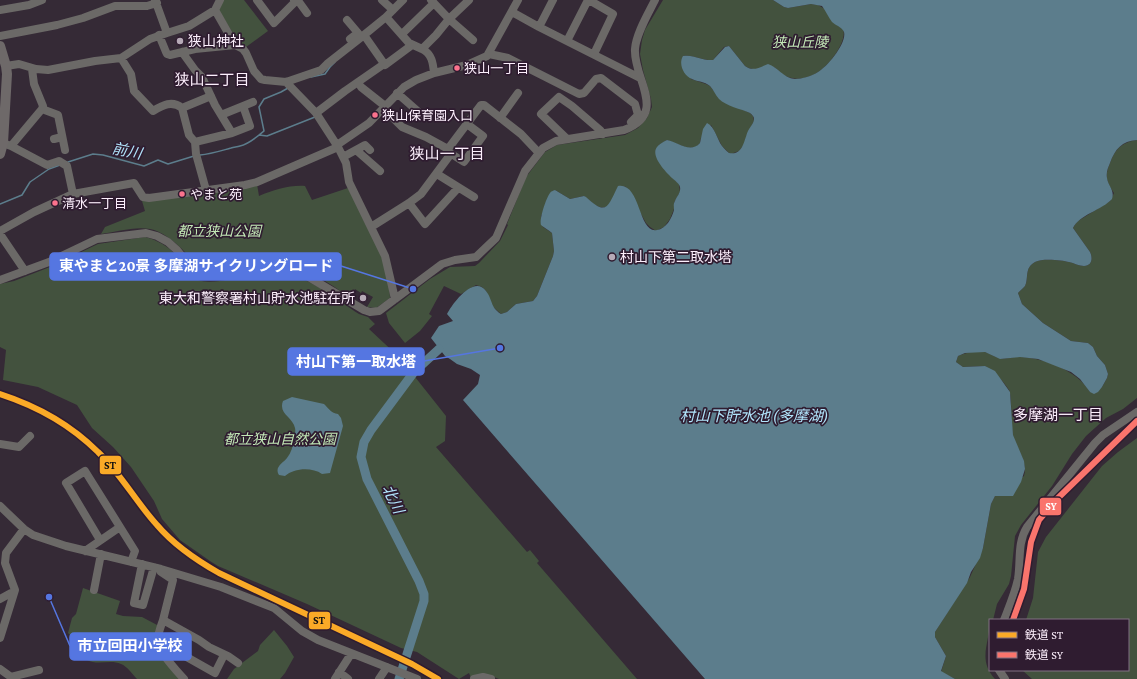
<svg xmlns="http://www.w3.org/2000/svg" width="1137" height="679" font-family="'Crimson Pro','Noto Sans JP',serif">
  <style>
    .green { fill: #43523e }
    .water { fill: #5c7d8c }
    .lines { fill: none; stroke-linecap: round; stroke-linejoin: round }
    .stream { stroke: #5c7d8c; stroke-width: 1.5 }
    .river { stroke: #5c7d8c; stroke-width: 9 }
    .minor { stroke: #6b6967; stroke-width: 8 }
    .major { stroke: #6e6969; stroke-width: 10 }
    .rail-1-casing { stroke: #2f1c30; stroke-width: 9 }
    .rail-2-casing { stroke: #2f1c30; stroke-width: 9 }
    .rail-1 { stroke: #faaa27; stroke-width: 6 }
    .rail-2 { stroke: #fa746c; stroke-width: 6 }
    .poi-dot { fill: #b6aab7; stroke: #2f1c30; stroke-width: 1.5 }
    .bus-dot { fill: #fc738d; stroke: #2f1c30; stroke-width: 1.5 }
    .labels { text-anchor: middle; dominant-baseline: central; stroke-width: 3.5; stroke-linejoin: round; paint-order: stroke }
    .bus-label { font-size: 13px; fill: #fceffc; stroke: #2f1c30; text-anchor: start }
    .poi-label { font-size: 14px; fill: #fceffc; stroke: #2f1c30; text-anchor: start }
    .park-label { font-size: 14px; font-style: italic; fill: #c2e8b6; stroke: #2f1c30 }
    .neighbourhood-label { font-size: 15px; fill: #fceffc; stroke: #2f1c30 }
    .water-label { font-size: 15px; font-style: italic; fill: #b1e5fc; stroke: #2f1c30 }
    .leader { fill: none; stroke: #5576e1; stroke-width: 1.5 }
    .callout-dot { fill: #5576e1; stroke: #2f1c30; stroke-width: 1.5 }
    .callout { fill: #5576e1; stroke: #5576e1; stroke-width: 1.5 }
    .callout-label { font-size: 15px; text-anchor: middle; font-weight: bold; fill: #fff }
    .line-badge { stroke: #2f1c30; stroke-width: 1.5 }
    .badge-label { font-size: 11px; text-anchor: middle; font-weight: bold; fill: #fff }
    .pale-badge-label { font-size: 11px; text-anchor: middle; font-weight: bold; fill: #111 }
  </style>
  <rect width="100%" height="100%" fill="#352a36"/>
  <path class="green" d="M222,0H244L268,31L246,47L239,43L218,9Z
    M663,0H773L784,7L788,8L811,4L818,5L825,9L834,23L843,29C848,41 828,67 818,72C811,77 800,80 792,78C784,77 779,71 774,67C765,68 753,72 745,66L729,46L724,47L713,60C703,61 693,54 683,56L691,79L706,84L710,86L721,100L750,113L753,116L754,121L747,135L746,142L739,151L731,154L729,153L722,146L711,125L701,138L700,143L696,147L688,148L669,141L667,140L659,145L665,170L679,184L680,192L674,203V209L670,219L664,227L656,231L650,227L646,223L626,187L622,186L614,196L609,206C598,211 592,202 584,196L570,199L555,190L546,202L544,211L541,216L543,227L552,233L554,251L553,256L537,296L533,301L516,304L507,312L501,314L492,306L486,291L482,287L476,285L461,294L444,286L429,314L432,316L420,331L405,343L389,323L386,313L430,279L450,267L475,266L479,263L500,241L508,225L507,224L526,177L545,152L557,145L625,135L638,128L647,118L652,107L651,99L643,70L640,54L642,40L645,30Z
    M1137,140V398L1123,409L1106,418L1086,436L1072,454L1052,486L1021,525L1015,536L1011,576L1009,584L997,604L993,620H990C990,643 977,659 995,679H955L941,672L946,656L935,637V632L970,577L983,548L991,504L995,496L1024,476C1028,462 1017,450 1013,436C1011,426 1012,396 1009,390C1003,380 994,373 985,366L963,367L956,362L958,356C965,353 977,350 985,352C990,353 994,357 999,358C1006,360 1014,356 1021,357C1044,358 1078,371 1090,392L1102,387L1107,378L1108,374L1105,365L1097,356L1093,347L1088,343L1071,341L1043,323L1022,304L1018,293C1020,291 1023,288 1025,286C1029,278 1024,268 1035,262C1042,258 1062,260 1069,262C1074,263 1079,266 1084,266C1092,266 1093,258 1090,252L1073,228L1076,223L1078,221L1110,201L1114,193C1111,189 1108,184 1107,179C1106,173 1108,168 1110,163C1115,149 1122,142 1137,140Z
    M257,184L259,196C274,190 289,185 305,186L312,200L348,188L383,256L389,281L390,298L376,308L367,307L373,297L362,291L361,293L355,289L350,297C335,288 321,277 305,270C276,255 242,267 212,273C193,271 193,260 182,249C174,241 161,231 150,229C135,226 116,232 101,234L105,227L145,211L142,201L249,186Z
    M145,237C157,240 168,246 176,255C183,264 187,276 198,280C216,287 257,270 279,272C303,273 339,301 359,314L368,317L375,324L369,329L400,358L446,416L445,441L436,447L527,552L530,550L539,561L537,563L637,679H499L491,676L471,678L469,673L459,679L417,652L401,648L307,604L218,566L210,561L180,540L162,519L154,501L131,467L113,447L92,428L77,405L38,387L3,380L6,350L0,347V284L14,281L50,267L98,244Z
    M1137,438V679H1032L1022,670H1128V620H1026L1033,598L1038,552L1046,537L1102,466L1118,452Z
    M83,588L120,601L116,614L123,616L142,617L159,626L158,648L180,679H137C133,675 127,666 121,664C110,659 98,666 87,660C73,653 77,640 68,633L72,618L76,614Z
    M274,630L287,646L294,657L285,673L280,679H227L234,669L258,651L260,645Z"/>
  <path class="water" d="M773,0H1137V140C1122,141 1115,149 1110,163C1108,168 1106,172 1107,178C1108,186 1115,190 1112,199C1102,210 1079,215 1073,228L1090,252C1093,258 1092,266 1084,266C1079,266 1074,263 1069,262C1062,260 1042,258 1035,262C1024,268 1029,278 1025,286C1023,288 1020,291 1018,293L1022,304L1043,323L1071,341L1088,343L1093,347L1097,356L1105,365L1108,374L1107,378L1102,387L1098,392L1094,394L1090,392L1080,379L1071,372L1038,359L1020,357L1000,359L985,352L965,353L958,356L956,362L963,367L985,366L995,371L1010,392L1013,435L1024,461L1025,469L1021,482L1013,496H995L991,504L983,548L980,558L971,572L967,583L935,632V637L946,656L941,671L955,679H705L463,400L478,384L480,375L471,369L457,364L450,359L445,356L431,338L439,326L453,321L447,314C452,304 474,274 486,291C493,300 490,307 501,314L507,312L516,304L533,301L537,296L553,256L554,251L552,233C549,230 544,228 541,225C539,220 546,198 550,193C551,191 553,191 555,190L570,199L584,196L586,197C607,217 608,206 618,186C641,182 638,234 657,230C666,229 672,218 674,210C674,207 673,204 675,201C677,196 681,193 680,187C679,183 675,181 672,178C666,172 650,156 657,147C659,144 663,142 667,140C678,142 690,154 700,143L703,129L707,123C715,127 717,139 722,146C724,148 726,151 729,153C743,156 744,140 748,131C750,127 754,123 754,119C754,116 752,115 750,113C741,109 726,106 719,99C715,95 714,90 710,86C704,81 698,82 692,79C684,76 678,64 683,56C694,54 702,61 713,60L725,47L729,46L745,66C753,72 760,67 768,64C778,67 783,78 795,79C802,79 812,76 818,72C827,67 847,43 844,32C842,27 835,25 832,22C828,17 826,11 822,6L811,4L788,8L784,7Z
    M292,397L324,404C329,409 331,413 338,414L341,418L343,426L330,473L322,474C312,467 294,468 285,476L279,475C274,467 283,463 287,458C291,453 293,446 294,440C294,437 296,432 295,428C293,417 278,414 283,401Z"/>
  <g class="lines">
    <path class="stream" d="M311,77L325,74L330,67L335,62
      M259,135L267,136L315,117
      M200,155C211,154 220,151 231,148C234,147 237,147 240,146C249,144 257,137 264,131L259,107L264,99L281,92L288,88
      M68,162L93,154L103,155L144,166L158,160L168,164L194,156
      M0,204L22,195L30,182L49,169L60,165"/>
    <path class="river" d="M399,679L424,601V594L419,581L367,479L361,457L364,442L371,430L414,372L439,349"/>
    <path class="minor" d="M155,0L167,33L189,26L215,10L235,45L243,49L246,53L254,71L261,79L265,80L286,82L321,70L327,64L364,35L386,17L403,0
      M257,0L274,23L295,2L294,0
      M382,0L393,10
      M431,0L449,19L473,40
      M589,0L613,14L594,54
      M295,2H299L307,13
      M0,10L29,5L42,0
      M215,10L220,0
      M512,12L539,27L640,78
      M386,17L409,43L422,49L436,35L449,19L469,0
      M347,20L358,33L350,39
      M539,27L553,0
      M402,34L434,3
      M159,35L166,52L167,54L170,55L195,49L235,45
      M364,35L385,65L412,45
      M0,36L57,25L83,18L115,6H147L157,3
      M567,41L588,0
      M422,49C432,54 433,63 434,73
      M182,52L195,70L202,77L215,105L232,133
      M489,54L508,58L579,94L584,93L596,79L601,78L635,104L638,115L631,122
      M121,58L131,74L134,91L153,111C163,105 172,100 182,108
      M6,66L19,64L36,69L48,70L95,61L121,58L150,39L167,33
      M286,82L316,113L338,147L346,163L349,182L385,256L395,299
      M358,82L361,87L385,106
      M397,93L422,115
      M42,109L58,115L65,150
      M316,113L345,91L384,64
      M221,115L253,102
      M500,118L518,93
      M54,139L62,137
      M567,139L541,114L559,97L572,106L600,130L603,134
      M0,142L11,146L42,109L43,106L34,84L32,69
      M195,142L232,133L250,126L243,106
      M337,145L369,123L404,87L416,80L434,73L467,65L487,56L518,0
      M11,146L47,165L59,161L67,166L73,194
      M448,149L481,105H484L521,134L538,152
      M356,150L380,171
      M450,153L464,162L483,136L467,124
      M343,157L365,145L370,150
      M437,174L474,197
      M206,190L196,154L195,142L189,135L182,108L211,96
      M409,203L425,224L458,188
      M371,227L409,203L421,194L450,155L448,149L426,137L402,127L384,109
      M0,231L34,212L73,194L134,183L143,197L149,198L245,185L257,182L338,147
      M0,234L25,271
      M0,280L49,262L97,239L146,233L157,236L168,242L177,250L194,271L204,276H215L268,267L287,268L307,276L364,310L370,312L379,311L442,264L455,260L476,257L496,238L525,171L543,148L556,141L624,130C669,113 633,79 635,49C636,34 648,14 655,0
      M0,444L19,447L30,436
      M0,506L24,529L33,535L66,546L161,569L221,587L274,608L302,631L318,640L417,679
      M100,540L66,483L85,471L135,551L131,562
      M85,551L120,527
      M142,564L134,603L143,605L154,567
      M161,572L173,580L163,620L199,640L209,647L228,656L238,663
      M94,590L101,554
      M0,599L11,593H14
      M163,620C161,626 158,633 158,639C158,652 176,670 184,679
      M1004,620C1009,607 1015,593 1018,579C1021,561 1017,543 1027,527L1095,443L1103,435L1137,412
      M0,638L15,590L5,563L6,553L24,529
      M176,651L215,673L224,655
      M174,654L186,633
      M0,669L11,677L12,679
      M999,670L1005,679
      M339,672L348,679
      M11,677L39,670
      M335,679L351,654
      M379,679L387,667
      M474,679L483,677L491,679"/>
    <path class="major" d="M0,46L6,66L7,74L3,143L0,154"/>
    <defs>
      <path id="rail-1" d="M0,394C37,406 70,424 98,452C121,474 136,502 157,525C174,545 196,560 219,573L412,664L438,679"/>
      <path id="rail-2" d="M1013,620L1024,589L1031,542L1039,520L1057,499L1137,421"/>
    </defs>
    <use href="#rail-1" class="rail-1-casing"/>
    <use href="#rail-2" class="rail-2-casing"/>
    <use href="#rail-1" class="rail-1"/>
    <use href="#rail-2" class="rail-2"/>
  </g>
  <g class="poi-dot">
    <circle cx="180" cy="41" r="4"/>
    <circle cx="612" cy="257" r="4"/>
    <circle cx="363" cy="298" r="4"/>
  </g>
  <g class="bus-dot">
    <circle cx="457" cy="68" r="3.5"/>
    <circle cx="375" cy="115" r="3.5"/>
    <circle cx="182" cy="194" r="3.5"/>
    <circle cx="55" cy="203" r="3.5"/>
  </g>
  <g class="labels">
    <g class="bus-label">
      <text x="464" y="68">狭山一丁目</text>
      <text x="382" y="115">狭山保育園入口</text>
      <text x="190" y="194">やまと苑</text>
      <text x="62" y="203">清水一丁目</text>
    </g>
    <g class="poi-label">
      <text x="188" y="41">狭山神社</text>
      <text x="620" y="257">村山下第二取水塔</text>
      <text x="355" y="298" text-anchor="end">東大和警察署村山貯水池駐在所</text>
    </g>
    <g class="park-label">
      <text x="800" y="42">狭山丘陵</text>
      <text x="219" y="231">都立狭山公園</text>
      <text x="280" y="439">都立狭山自然公園</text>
    </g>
    <g class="neighbourhood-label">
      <text x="212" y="80">狭山二丁目</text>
      <text x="447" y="154">狭山一丁目</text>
      <text x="1058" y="415">多摩湖一丁目</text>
    </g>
    <g class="water-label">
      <text transform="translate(127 151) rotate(11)">前川</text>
      <text x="754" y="416">村山下貯水池 (多摩湖)</text>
      <text transform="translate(393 499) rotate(64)">北川</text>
    </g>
  </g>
  <path class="leader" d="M413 289L341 266M500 348L424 361M49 597L70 646"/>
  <g class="callout-dot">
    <circle cx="413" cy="289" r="4"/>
    <circle cx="500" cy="348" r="4"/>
    <circle cx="49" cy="597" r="4"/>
  </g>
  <g class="callout">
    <rect x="50" y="253" width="291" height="27" rx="4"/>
    <rect x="288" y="348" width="136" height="27" rx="4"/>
    <rect x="70" y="633" width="121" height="27" rx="4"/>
  </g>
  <g class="callout-label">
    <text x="196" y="271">東やまと20景 多摩湖サイクリングロード</text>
    <text x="356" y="367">村山下第一取水塔</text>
    <text x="130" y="651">市立回田小学校</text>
  </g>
  <g class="line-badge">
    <rect x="99" y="455" width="23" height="20" rx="4" fill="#faaa27"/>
    <rect x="1039" y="497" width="23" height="19" rx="4" fill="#fa746c"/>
    <rect x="308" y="611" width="23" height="19" rx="4" fill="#faaa27"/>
  </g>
  <g class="badge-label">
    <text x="1051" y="510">SY</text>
  </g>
  <g class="pale-badge-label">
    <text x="110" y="469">ST</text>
    <text x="319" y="624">ST</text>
  </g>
  <rect x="989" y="619" width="140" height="52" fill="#2f1c30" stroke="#817082"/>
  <rect x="997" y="632" width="20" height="6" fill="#faaa27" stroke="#817082"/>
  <text x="1025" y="639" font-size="12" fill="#fceffc">鉄道 ST</text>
  <rect x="997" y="652" width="20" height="6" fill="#fa746c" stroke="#817082"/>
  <text x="1025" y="659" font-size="12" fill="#fceffc">鉄道 SY</text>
</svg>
